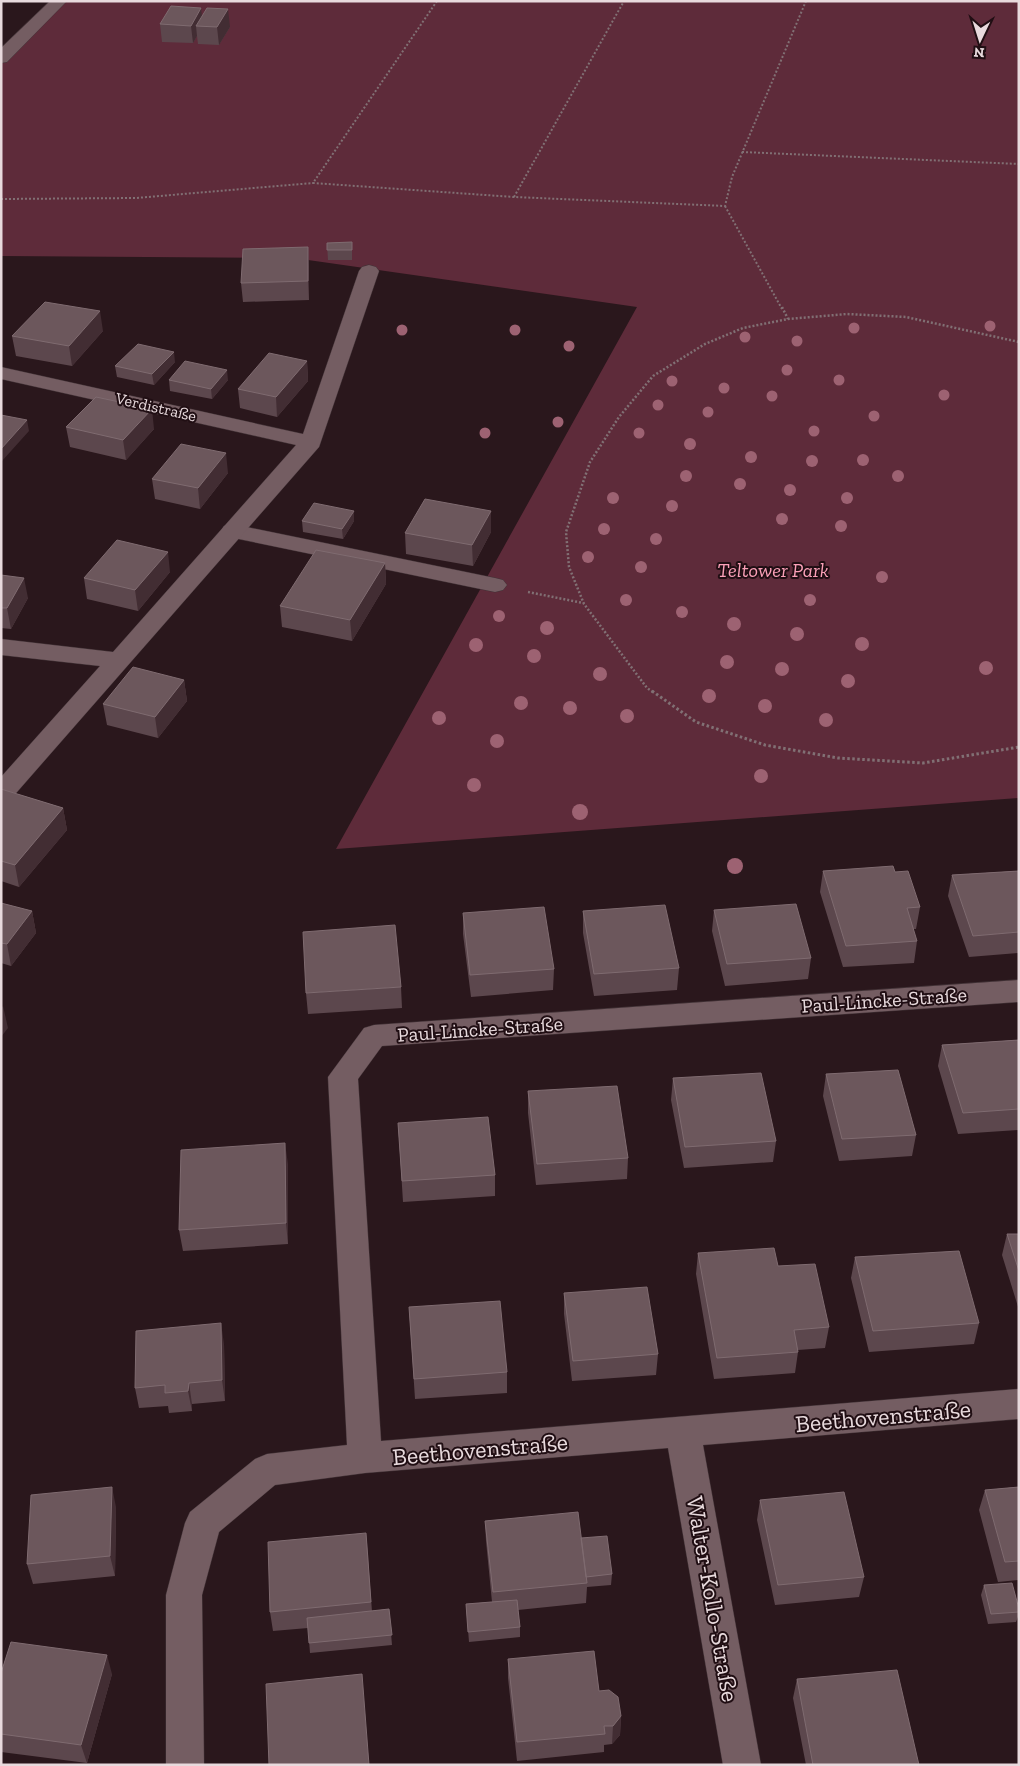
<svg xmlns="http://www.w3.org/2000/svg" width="1020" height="1766" font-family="'Zilla Slab',serif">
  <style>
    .green { fill: #5e2b3a }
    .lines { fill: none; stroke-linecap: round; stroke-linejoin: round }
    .lane-casing { stroke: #413236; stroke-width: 1 }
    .street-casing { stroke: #413236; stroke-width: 1 }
    .path-far2 { stroke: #817074; stroke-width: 2; stroke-dasharray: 2 2; stroke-linecap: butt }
    .path-far1 { stroke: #817074; stroke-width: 2.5; stroke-dasharray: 2 2; stroke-linecap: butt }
    .path { stroke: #817074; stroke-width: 3; stroke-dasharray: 2.5 2.5; stroke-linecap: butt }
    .lane { fill: #745d62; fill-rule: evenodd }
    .street { fill: #745d62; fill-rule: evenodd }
    .tree { fill: #9d6272 }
    .wall { fill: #5c474d }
    .shaded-wall { fill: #422d33 }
    .building { fill: #6c575c; stroke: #7f6b70 }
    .labels { text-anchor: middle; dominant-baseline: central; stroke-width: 4; stroke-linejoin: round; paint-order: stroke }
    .far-street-label { font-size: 16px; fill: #e8dadd; stroke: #200e13 }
    .park-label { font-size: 20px; font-style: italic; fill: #fba0b8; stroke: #200e13 }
    .street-label { font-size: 20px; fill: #e8dadd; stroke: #200e13 }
    .near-street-label { font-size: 24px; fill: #e8dadd; stroke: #200e13 }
  </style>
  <rect width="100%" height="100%" fill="#2a171c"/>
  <path class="green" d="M59,1H1019V798L336,849L637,307L294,258L1,256V58Z"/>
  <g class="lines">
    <defs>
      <path id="lane" d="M232,524L495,578L503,580L507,585L503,590L495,592L224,536L221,531L224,526Z"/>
      <path id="street" d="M50,1H67L7,62L1,63V48Z
        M369,265L376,267L379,271L319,447L10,800L1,803V777L100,666L1,655V639L113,652L296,445L1,379V367L303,434L359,271L362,267Z
        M1019,980V1002L382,1046L358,1079L381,1441L1019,1389V1419L703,1445L761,1765H723L668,1448L365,1473L275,1485L219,1532L202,1595L204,1765H166V1595L185,1523L190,1512L255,1459L267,1454L347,1445L328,1077L364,1028L374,1025Z"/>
    </defs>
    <use href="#lane" class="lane-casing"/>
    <use href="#street" class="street-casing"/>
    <path class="path-far2" d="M437,1L313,183L514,197L725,206L732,177L806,1
      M742,152L1019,164
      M514,197L624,1
      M1,199L136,198L313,183
      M725,206L782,309"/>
    <path class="path-far1" d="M782,307L788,319
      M528,592L583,603
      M653,692L647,688L584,604L569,567L566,532L590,462L619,417L653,376L705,344L743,328L788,319L847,314L906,317L1019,342"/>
    <path class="path" d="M652,691L696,722L765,745L838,758L923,763L1019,747"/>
    <use href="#lane" class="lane"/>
    <use href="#street" class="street"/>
  </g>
  <g class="tree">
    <circle cx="990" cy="326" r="5.5"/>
    <circle cx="854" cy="328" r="5.5"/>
    <circle cx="402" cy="330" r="5.5"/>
    <circle cx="515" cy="330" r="5.5"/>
    <circle cx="745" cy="337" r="5.5"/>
    <circle cx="797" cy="341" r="5.5"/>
    <circle cx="569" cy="346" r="5.5"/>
    <circle cx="787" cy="370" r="5.5"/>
    <circle cx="839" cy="380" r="5.5"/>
    <circle cx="672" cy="381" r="5.5"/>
    <circle cx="724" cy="388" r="5.5"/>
    <circle cx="944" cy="395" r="5.5"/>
    <circle cx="772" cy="396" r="5.5"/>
    <circle cx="658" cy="405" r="5.5"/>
    <circle cx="708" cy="412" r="5.5"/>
    <circle cx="874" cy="416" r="5.5"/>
    <circle cx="558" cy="422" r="5.5"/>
    <circle cx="814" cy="431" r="5.5"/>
    <circle cx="485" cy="433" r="5.5"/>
    <circle cx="639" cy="433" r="5.5"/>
    <circle cx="690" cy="444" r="6"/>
    <circle cx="751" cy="457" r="6"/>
    <circle cx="863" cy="460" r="6"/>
    <circle cx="812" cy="461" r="6"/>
    <circle cx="686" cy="476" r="6"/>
    <circle cx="898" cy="476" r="6"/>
    <circle cx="740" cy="484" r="6"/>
    <circle cx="790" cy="490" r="6"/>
    <circle cx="613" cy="498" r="6"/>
    <circle cx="847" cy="498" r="6"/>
    <circle cx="672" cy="506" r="6"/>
    <circle cx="782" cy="519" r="6"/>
    <circle cx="841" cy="526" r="6"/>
    <circle cx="604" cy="529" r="6"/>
    <circle cx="656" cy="539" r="6"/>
    <circle cx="588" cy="557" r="6"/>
    <circle cx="641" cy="567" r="6"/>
    <circle cx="882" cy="577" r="6"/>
    <circle cx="626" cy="600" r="6"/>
    <circle cx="810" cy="600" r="6"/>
    <circle cx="682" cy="612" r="6"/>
    <circle cx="499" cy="616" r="6"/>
    <circle cx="734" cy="624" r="7"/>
    <circle cx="547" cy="628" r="7"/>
    <circle cx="797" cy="634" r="7"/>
    <circle cx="862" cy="644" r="7"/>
    <circle cx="476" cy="645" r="7"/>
    <circle cx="534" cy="656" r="7"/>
    <circle cx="727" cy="662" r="7"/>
    <circle cx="986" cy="668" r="7"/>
    <circle cx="782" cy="669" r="7"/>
    <circle cx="600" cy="674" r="7"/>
    <circle cx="848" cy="681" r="7"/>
    <circle cx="709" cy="696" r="7"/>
    <circle cx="521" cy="703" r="7"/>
    <circle cx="765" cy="706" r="7"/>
    <circle cx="570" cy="708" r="7"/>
    <circle cx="627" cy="716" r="7"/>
    <circle cx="439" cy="718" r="7"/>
    <circle cx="826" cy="720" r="7"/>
    <circle cx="497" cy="741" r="7"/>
    <circle cx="761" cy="776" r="7"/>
    <circle cx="474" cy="785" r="7"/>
    <circle cx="580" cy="812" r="8"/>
    <circle cx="735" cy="866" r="8"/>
  </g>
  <path class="wall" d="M202,17L230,27L219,45L198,44L197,36L193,43L162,42L160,24Z
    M352,242V260H328L327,243Z
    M309,266V300L243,302L241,283Z
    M103,331L72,366L16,356L12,336Z
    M307,361L308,381L277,417L240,408L238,389Z
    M175,362L154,385L117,377L115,366Z
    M169,380H228L212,399L170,391Z
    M66,427L154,429L126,460L70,447Z
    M228,473L200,509L155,499L152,479Z
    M302,521H354L343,539L303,532Z
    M491,532L473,566L406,554L405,533Z
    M385,563L386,584L352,641L282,627L280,606Z
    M170,572L138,611L87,599L84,578Z
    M1,575L28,598L11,629L1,628Z
    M184,680L187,701L158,738L107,725L103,704Z
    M1,789L63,808L67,830L19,887L1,881Z
    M823,871L895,872L920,907L916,929H913L917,941L914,963L843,967L820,892Z
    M1019,871V953L969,957L948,896L952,875Z
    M1,903L32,911L36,933L11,966L1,963Z
    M714,910L811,958L808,979L725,986L712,931Z
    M583,911L679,968L677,990L594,996L583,933Z
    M463,913L554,969L553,990L471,997L463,934Z
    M401,987L402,1008L308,1014L306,993Z
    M1019,1040V1130L958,1134L938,1066L942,1045Z
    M826,1074L916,1135L912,1156L839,1161L823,1096Z
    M673,1078L776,1141L773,1162L684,1168L671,1100Z
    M528,1091L628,1158L627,1179L536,1185L528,1113Z
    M398,1123L495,1175V1196L403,1202Z
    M288,1164V1244L183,1251L179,1230Z
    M1007,1234H1019V1310L1002,1255Z
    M698,1253L778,1266L829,1327L825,1348L798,1350V1352L795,1373L714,1379L696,1274Z
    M855,1257L979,1323L974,1344L869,1352L851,1278Z
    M564,1293L658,1354L656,1375L572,1381L564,1314Z
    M409,1308L507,1372V1393L415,1399Z
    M224,1344L225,1401L192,1404V1411L169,1413L168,1406L139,1408L135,1388Z
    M1019,1487V1580L998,1582L979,1510L985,1490Z
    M760,1500L864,1577L859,1597L775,1605L757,1520Z
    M116,1507L115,1576L33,1584L27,1564Z
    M485,1521L581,1538L612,1574L611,1585L587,1587L586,1603L518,1610L520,1627V1637L469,1642L466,1604L492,1602L486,1541Z
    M366,1533L372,1611L389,1609L392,1645L310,1653L308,1628L273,1631L270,1612Z
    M984,1585L1019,1609V1614L1016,1622L988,1624L981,1595Z
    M508,1659L599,1691L621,1716L620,1735L612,1744L604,1745V1752L517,1761L508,1678Z
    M1,1673L112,1674L87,1763L1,1752Z
    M797,1679L919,1765H806L793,1698Z"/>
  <path class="shaded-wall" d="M201,8L203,25L196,26L197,36L193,43L191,26Z
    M228,9L230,27L219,45L217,27Z
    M308,247L309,266V300L308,281Z
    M100,311L103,331L72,366L69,346Z
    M174,352L175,362L154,385L152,374Z
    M307,361L308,381L277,417L276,397Z
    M227,370L228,380L212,399L211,389Z
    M152,409L154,429L126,460L123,440Z
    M27,420L29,431L2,461L1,449Z
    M226,453L228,473L200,509L198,488Z
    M354,511V521L343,539L342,529Z
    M491,511V532L473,566L472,545Z
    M168,552L170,572L138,611L135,590Z
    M385,563L386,584L352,641L350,620Z
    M24,578L28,598L11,629L7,608Z
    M184,680L187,701L158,738L155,717Z
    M63,808L67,830L19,887L15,865Z
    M32,911L36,933L11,966L7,944Z
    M3,1006L8,1028L1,1037V1009Z
    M285,1143L288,1164V1244L286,1223Z
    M221,1323L224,1344L225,1401L222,1380Z
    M189,1383L192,1404V1411L188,1391Z
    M112,1487L116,1507L115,1576L110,1556Z
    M366,1533L368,1552L372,1621L371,1602Z
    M107,1655L112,1674L87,1763L81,1745Z
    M621,1716L620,1735L612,1744L613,1726Z"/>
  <path class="building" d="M171,6L201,8L191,26L160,24Z
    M207,8L228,9L217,27L196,26Z
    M352,242V250H327V243Z
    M308,247V281L241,283L243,249Z
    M45,302L100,311L69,346L12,336Z
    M138,344L174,352L152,374L115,366Z
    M269,353L307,361L276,397L238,389Z
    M185,361L227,370L211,389L169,380Z
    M96,397L152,409L123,440L66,427Z
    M1,415L27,420L1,449Z
    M181,444L226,453L198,488L152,479Z
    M425,499L491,511L472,545L405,533Z
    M314,503L354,511L342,529L302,521Z
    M117,540L168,552L135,590L84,578Z
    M316,550L385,563L350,620L280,606Z
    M1,575L24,578L7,608H1Z
    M133,667L184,680L155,717L103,704Z
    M1,789L63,808L15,865L1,861Z
    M893,866L895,872L908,871L920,907L907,908L917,941L846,946L823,871Z
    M1019,871V932L973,936L952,875Z
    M1,903L32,911L7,944L1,943Z
    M796,904L811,958L727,964L714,910Z
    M665,905L679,968L594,974L583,911Z
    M544,907L554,969L470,975L463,913Z
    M395,925L401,987L306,993L303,932Z
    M1019,1040V1109L963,1113L942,1045Z
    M898,1070L916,1135L842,1139L826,1074Z
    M761,1073L776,1141L685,1147L673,1078Z
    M617,1086L628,1158L537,1164L528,1091Z
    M488,1117L495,1175L402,1181L398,1123Z
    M285,1143L286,1223L179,1230L181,1150Z
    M1007,1234H1019V1271Z
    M774,1248L778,1266L815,1264L829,1327L794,1330L798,1352L717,1358L698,1253Z
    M959,1251L979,1323L873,1331L855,1257Z
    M647,1287L658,1354L573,1361L564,1293Z
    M500,1301L507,1372L414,1379L409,1307Z
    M221,1323L222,1380L189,1383L188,1391L165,1393V1385L135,1388L136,1331Z
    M112,1487L110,1556L27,1564L31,1495Z
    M1019,1487V1561L1005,1562L985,1490Z
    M844,1492L864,1577L778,1585L760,1500Z
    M578,1512L587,1583L493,1592L485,1521Z
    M366,1533L371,1602L270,1612L268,1542Z
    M607,1536L612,1574L586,1577L581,1538Z
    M1012,1583L1019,1609V1612L991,1614L984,1585Z
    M517,1600L520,1627L468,1632L466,1604Z
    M389,1609L392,1635L309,1643L307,1618Z
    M11,1642L107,1655L81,1745L1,1734V1673Z
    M594,1651L599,1691L609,1690L618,1697L621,1716L613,1726H604L605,1734L517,1742L508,1659Z
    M897,1670L919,1765H813L797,1679Z
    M362,1674L369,1765H269L266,1684Z"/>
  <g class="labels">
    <g class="far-street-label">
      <text transform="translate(156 407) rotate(13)">Verdistraße</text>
    </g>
    <g class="park-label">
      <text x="773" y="570">Teltower Park</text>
    </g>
    <g class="street-label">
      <text transform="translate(884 1000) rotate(-4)">Paul-Lincke-Straße</text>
      <text transform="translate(480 1029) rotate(-4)">Paul-Lincke-Straße</text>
    </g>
    <g class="near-street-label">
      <text transform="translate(883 1416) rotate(-5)">Beethovenstraße</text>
      <text transform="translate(480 1449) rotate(-5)">Beethovenstraße</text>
      <text transform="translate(713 1599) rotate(80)">Walter-Kollo-Straße</text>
    </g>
  </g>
  <rect width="1020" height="1766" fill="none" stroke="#e8dadd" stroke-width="5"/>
  <g transform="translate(980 40) rotate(184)" stroke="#200e13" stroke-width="4" paint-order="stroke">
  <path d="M0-4L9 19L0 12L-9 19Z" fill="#e8dadd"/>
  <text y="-8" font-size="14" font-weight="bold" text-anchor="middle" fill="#e8dadd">N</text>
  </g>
</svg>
